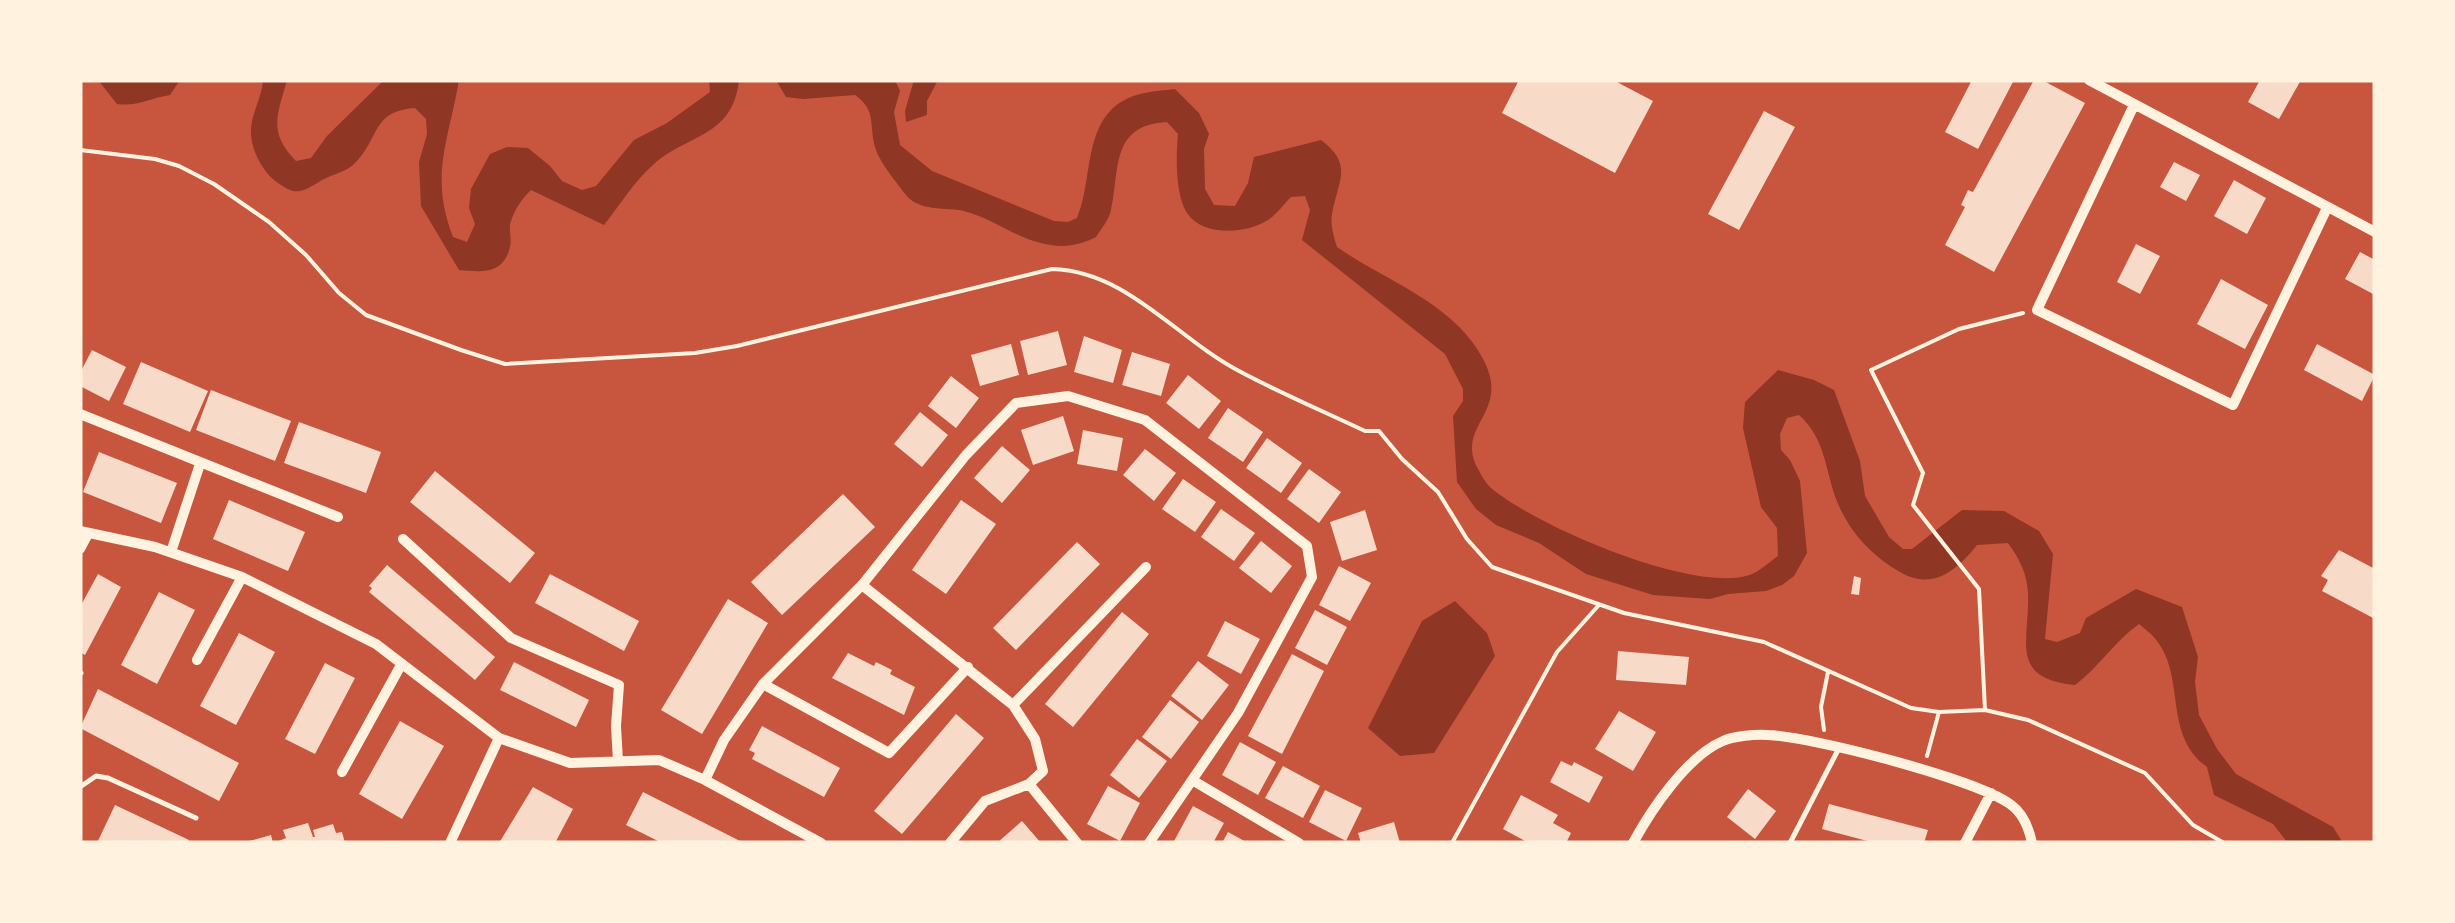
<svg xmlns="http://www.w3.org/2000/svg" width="2455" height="923" font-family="Commissioner,sans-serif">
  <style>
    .water { fill: #8f3625 }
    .building { fill: #f7dbc8 }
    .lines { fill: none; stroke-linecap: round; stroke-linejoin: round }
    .path { stroke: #fff3e0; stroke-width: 4 }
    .service { stroke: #fff3e0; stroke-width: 5 }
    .minor { stroke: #fff3e0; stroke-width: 10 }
  </style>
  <rect width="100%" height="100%" fill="#c8553d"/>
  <path class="water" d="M98,80H180L170,95C150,98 137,107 117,104Z
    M263,80H287C277,116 268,132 296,161L311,158L327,136L382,82L459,80C449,140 429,176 453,237L467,242L475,224L469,208L471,189L490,154L507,147L528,148L550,166L562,181L582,190L596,186L634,140L667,123L710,92L709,80H739C733,137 688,134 654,164C635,180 620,205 604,225L531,190C521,200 514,210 510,224C509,232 512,240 510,247C503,275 482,272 459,270L421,206L419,162L427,134L426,119L415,108C372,111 380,137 356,162C347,172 333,174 322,180C301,193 296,197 274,180C262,170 251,149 251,133C250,116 262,98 263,80Z
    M776,80H895L900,91L894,112L900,145L932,171L1054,221L1068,222L1077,218C1093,182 1083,126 1121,102C1136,92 1158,91 1175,89L1199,113L1209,134L1204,149L1205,189L1214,205L1235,206L1248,183L1254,157L1321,140C1354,165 1338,180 1332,214C1330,225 1334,237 1337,247C1381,278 1440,298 1473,343C1521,409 1458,419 1475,463C1479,471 1485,483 1491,488C1536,526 1688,591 1746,576C1757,574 1769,562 1778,556L1777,528L1761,507L1743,428L1745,402L1778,370L1814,380L1834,390L1860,461L1865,496L1889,537L1903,549H1912L1962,510L2004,511L2039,531L2053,554L2045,639L2057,642L2080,633L2086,618L2136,589L2182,607L2198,657L2195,682L2199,715L2217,749L2236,774L2333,827L2343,843H2288L2273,824L2214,795L2207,767C2163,735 2186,679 2157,641C2153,635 2145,629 2139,624C2114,642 2099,667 2075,685C2008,678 2030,641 2028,593C2027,573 2019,558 2008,543L1977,545C1956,571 1933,591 1900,572C1865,552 1841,522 1831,483C1824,456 1820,434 1799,415L1787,418L1780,434L1781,450L1790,460L1800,481L1807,553L1794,576L1782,585L1766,591L1728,594L1710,599L1653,595L1586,574L1539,543L1496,525L1476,509L1457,482L1453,416L1463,401V389L1445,354L1302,240L1310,210L1305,196L1291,197C1284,204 1277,214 1268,220C1246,234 1203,237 1187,213C1175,195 1176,155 1178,134L1167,122C1110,125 1120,170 1111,210C1109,220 1101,229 1096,237C1082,244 1067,248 1051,245C1019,241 995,219 964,211C946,207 920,212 906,195C897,183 881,164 876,150C868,127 878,111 855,95L803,99L786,97Z
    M914,80H938L927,101V115L906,122L905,111Z
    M1455,601L1487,633L1495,656L1434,753L1400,756L1368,728L1422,621Z"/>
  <path class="building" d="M1519,80H1613L1653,101L1615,173L1502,113Z
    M1972,80H2014L1978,149L1945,132Z
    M2034,80H2042L2085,103L1994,272L1945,245L1965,207L1961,205L1968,190L1973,192Z
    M2260,80H2301L2279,119L2248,102Z
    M1764,111L1795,127L1739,230L1708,214Z
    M2174,162L2200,175L2186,201L2160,187Z
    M2234,180L2266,198L2247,234L2214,216Z
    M2136,244L2160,256L2140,294L2117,282Z
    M2360,252L2375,260V295L2345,279Z
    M2221,279L2268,305L2245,349L2197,324Z
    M1058,331L1067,365L1028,375L1020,341Z
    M1084,336L1122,350L1113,383L1074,372Z
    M1011,344L1019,375L980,386L971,355Z
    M2317,344L2375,375L2362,401L2304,370Z
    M92,350L126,367L109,401L80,386V373Z
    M1132,352L1170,364L1161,396L1122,385Z
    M141,362L208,391L190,432L123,404Z
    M1188,375L1221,401L1199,429L1166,403Z
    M951,376L979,398L956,428L928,406Z
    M211,390L291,421L275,461L196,430Z
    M1228,408L1263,432L1243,462L1208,438Z
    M920,412L948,435L922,467L894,444Z
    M1063,416L1074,451L1033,465L1021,430Z
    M299,422L381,452L366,493L284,463Z
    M1083,430L1123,438L1117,471L1077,464Z
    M1267,438L1302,463L1281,493L1246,468Z
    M1002,446L1030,470L1002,503L974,478Z
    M1145,449L1176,473L1154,501L1123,475Z
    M99,452L177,483L161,523L83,492Z
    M1309,469L1341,492L1319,523L1287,499Z
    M435,471L535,553L510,583L410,502Z
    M1183,479L1216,502L1195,532L1162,509Z
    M843,494L875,527L782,615L751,582Z
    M229,500L305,532L288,571L213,539Z
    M961,500L996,524L946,594L912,570Z
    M1221,509L1255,533L1234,561L1201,537Z
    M1365,510L1377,550L1342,561L1330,522Z
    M1261,541L1292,566L1271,593L1239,568Z
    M1077,542L1100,564L1016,650L993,628Z
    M2339,550L2375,569V619L2322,591L2328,580L2321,576Z
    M387,565L495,657L475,680L369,592L372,588L369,586Z
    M1339,566L1371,583L1350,621L1319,605Z
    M98,574L121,587L85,655L80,652V607Z
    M550,574L639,621L624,651L535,603Z
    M1854,576L1861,578L1859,595L1851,594Z
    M159,592L195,610L157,684L121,665Z
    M728,599L768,623L702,734L661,710Z
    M1315,610L1347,627L1327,665L1295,648Z
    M1122,612L1149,634L1073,727L1045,704Z
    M1225,621L1260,639L1241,674L1207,656Z
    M239,633L275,652L236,725L200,706Z
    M1618,651L1689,657L1686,685L1616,680Z
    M848,653L874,666L876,662L892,670L890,674L915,687L904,715L832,678Z
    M1292,654L1324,671L1282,754L1248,736Z
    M1198,661L1229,685L1202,720L1171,696Z
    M514,662L589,700L576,727L500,690Z
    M325,663L355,678L315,754L285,739Z
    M98,689L239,763L219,801L80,728Z
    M1170,700L1199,722L1171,759L1142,737Z
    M1619,711L1656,732L1633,771L1595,749Z
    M956,714L984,738L902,834L874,811Z
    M400,721L444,746L402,819L359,794Z
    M762,726L840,768L824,797L752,759L755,753L749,750Z
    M1137,739L1167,761L1139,798L1110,775Z
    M1240,742L1276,762L1258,795L1222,775Z
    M1561,761L1572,766L1574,762L1603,777L1589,803L1550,782Z
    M1283,766L1320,786L1303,818L1265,798Z
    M1108,786L1140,803L1120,841L1087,824Z
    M533,787L573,809L555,843H499Z
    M1748,789L1776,811L1755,839L1727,817Z
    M1325,790L1362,808L1346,841L1309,822Z
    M643,792L744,843H662L626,825Z
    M1521,795L1558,815L1553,823L1571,833L1566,843H1529L1503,829Z
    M1829,804L1928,830L1924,843H1875L1822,829Z
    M115,805L189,840L187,843H97Z
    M1193,806L1224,823L1213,843H1173Z
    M1022,821L1041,843H997Z
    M1394,822L1400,843H1361L1358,833Z
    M308,823L313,837H315L313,830L333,824L336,833L342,832L345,843H274L286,838L283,830Z
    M1228,832L1248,843H1222Z
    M271,835L273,843H246V842Z"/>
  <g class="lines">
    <path class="path" d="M80,150L155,159L179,166L214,184L269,222L306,255L339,293L366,315L461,350L505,364L695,353L737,346L1052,269C1127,271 1176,338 1239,371C1280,393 1323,411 1365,431H1379L1402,459L1438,492L1467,539L1492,567L1624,613L1764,642L1911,708L1939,712L1985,710L2028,720L2145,773L2193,825L2224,843
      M1985,710L1979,589L1913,505L1923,473L1871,370L1959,329L2023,313
      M1824,730L1821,707L1828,672
      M1927,756L1939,712
      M1452,843L1557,652L1598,606"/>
    <path class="service" d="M80,674L81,673
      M80,787L96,776L108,778L196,818
      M1790,843L1839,748"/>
    <path class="minor" d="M2089,80L2375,232
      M2134,105L2037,310L2233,405L2327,208
      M80,414L338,517
      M80,531L155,547L242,577L376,644L499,738L570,763L659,760L705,780L821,843
      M403,539L511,638L619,685L616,726L618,761
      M80,549L88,534
      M171,552L200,464
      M862,585L1013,705L1035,739L1043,771L1029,784
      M197,660L242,577
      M763,684L889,753L968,667
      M1013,705L1146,567
      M342,772L401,665
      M705,780L724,740L763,684L862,585L966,455L1016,403L1068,396L1145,420L1307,546L1312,577L1238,713L1149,843
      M1192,780L1299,843
      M450,843L499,738
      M950,843L985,801L1029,784L1077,843
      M1633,843C1651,810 1687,756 1723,741C1734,736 1756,734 1768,735C1814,737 1975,779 2010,804C2023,813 2029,828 2032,843
      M1965,843L1991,793"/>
  </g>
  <rect width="2455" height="923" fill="none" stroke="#fff3e0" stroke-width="165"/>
</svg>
